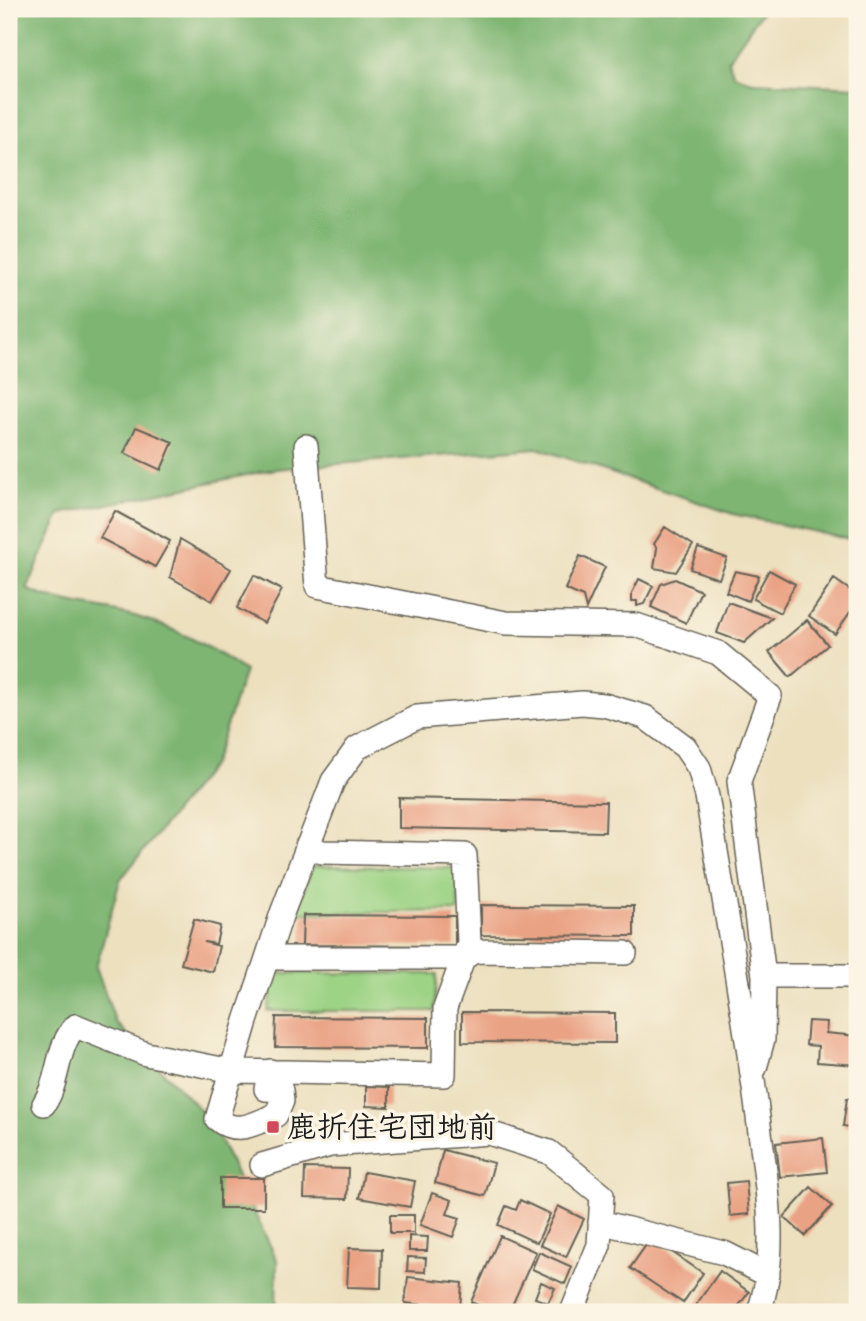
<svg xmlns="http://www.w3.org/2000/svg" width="866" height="1321" font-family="Caveat,'Klee One',sans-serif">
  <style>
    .green { fill: #9dd385; stroke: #5c7850; stroke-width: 2 }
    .forest { fill: #7eb572; stroke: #4d6847; stroke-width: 2 }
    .building { fill: #eaa284 }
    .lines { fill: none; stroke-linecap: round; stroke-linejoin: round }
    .minor-casing { stroke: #656155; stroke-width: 26 }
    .minor { stroke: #fff; stroke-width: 23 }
    .poi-dot { fill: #d1495b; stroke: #fcf5e5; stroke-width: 2.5 }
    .labels { text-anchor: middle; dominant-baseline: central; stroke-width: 7; stroke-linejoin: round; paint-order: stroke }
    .poi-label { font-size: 30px; font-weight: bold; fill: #1c1c1c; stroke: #fcf5e5; text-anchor: start }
  </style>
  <rect width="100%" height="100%" fill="#fcf5e5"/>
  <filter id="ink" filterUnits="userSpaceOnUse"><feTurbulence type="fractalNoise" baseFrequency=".0143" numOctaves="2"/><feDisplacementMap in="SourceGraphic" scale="14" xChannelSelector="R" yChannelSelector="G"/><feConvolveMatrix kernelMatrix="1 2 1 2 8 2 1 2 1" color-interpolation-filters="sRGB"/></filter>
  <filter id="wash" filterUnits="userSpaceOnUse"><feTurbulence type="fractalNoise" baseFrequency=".00686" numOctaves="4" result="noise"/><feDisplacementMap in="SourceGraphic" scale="28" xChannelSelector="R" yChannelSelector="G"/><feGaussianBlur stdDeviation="1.57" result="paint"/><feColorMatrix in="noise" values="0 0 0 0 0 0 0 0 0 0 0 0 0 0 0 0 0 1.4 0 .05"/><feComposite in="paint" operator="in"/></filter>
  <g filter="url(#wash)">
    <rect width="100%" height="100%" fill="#ece0bf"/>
    <path class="green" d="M312,866L458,868V911L297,913Z
      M276,973L437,974L434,1011H268Z"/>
    <path class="forest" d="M9,9H764L728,60L734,75L753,82L857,87V541L733,514L537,448L275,469L60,514L27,589C62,606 100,606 138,617C178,629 211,647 245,671L213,764L120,880L96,967L116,1023L211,1121L277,1260L276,1312H9Z"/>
    <g id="blocks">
      <path class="building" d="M136,427L173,442L161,470L124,453Z
        M115,511L170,541L155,567L100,538Z
        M665,527L693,545L676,572L654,568L657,548L654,544Z
        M180,539L231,569L212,601L170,577Z
        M698,548L727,558L719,579L690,569Z
        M580,556L605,567L586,609L583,597L565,589Z
        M769,570L795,584L780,613L753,599Z
        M735,571L759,576L748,601L726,592Z
        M254,575L282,590L264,623L237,608Z
        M639,579L653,586L644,604L637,606V601H632V593Z
        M675,579L701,591L686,623L651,607L661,584Z
        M834,579L857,595V602L835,634L809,616Z
        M728,602L772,618L744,643L717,633Z
        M807,620L828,645L790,677L769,652Z
        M399,798L606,802L605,832L399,828Z
        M481,905L634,906V936L481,935Z
        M303,915L455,916V946L302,945Z
        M194,919L220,926L216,944L204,942L219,946L213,972L181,964Z
        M462,1012L615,1013V1043L462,1042Z
        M276,1017L428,1018V1048L275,1047Z
        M808,1021L827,1022L826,1033L857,1036V1065L817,1062L818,1046L806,1045Z
        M366,1086L389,1087V1107L366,1106Z
        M847,1098L857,1099V1128L843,1126Z
        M823,1138L827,1172L780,1177L776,1143Z
        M443,1150L494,1163L485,1196L435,1183Z
        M305,1168L348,1169L347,1199L304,1198Z
        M364,1172L415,1181L410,1207L359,1198Z
        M220,1178H264V1208H220Z
        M746,1181L749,1214L730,1216L727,1183Z
        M811,1187L832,1206L805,1236L784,1217Z
        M432,1193L452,1200L447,1214L460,1218L453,1237L420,1225Z
        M520,1200L550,1214L537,1243L498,1225L506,1206L516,1210Z
        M558,1206L584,1219L566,1257L540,1245Z
        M390,1215H414V1233H390Z
        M409,1236L428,1237L427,1251H409Z
        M500,1236L536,1252L509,1312H495L471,1302Z
        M651,1238L703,1273L683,1303L630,1268Z
        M349,1248L382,1249L381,1288L347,1287Z
        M539,1252L572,1267L565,1284L532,1269Z
        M408,1257L426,1258L425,1272L407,1271Z
        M720,1271L749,1292L734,1312H691Z
        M408,1277L462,1283L460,1309L405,1303Z
        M541,1282L555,1288L548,1303L535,1298Z"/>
    </g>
  </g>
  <g filter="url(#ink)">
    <use href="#blocks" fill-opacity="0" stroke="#656155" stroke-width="2"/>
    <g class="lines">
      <defs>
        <path id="minor" d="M306,446L317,586L506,623L636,625L718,653L770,696L739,781L764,976
          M268,958H464L474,951L625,953
          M755,1068L763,1039L764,976H857
          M270,1071L266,1089L281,1090L282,1101L276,1115C255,1123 237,1136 217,1119L246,1021L282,913L333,781L357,748L417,717L582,703L604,705L645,717L685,747L699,768L707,796C724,903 744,1010 758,1117C766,1181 780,1250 759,1312
          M44,1104C60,1081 56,1045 76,1026L146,1054L232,1071L444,1075L445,1008L469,943L465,855L322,852L307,846
          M262,1165L330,1145L489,1133L549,1152L602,1195L599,1245L572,1312
          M600,1222L724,1253L768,1275"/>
      </defs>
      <use href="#minor" class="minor-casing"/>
      <use href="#minor" class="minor"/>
    </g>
  </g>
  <rect class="poi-dot" x="266" y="1120" width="14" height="14" rx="3.5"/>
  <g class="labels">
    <g class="poi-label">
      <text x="287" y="1127">鹿折住宅団地前</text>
    </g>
  </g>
  <rect width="866" height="1321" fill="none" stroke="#fcf5e5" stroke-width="35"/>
</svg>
